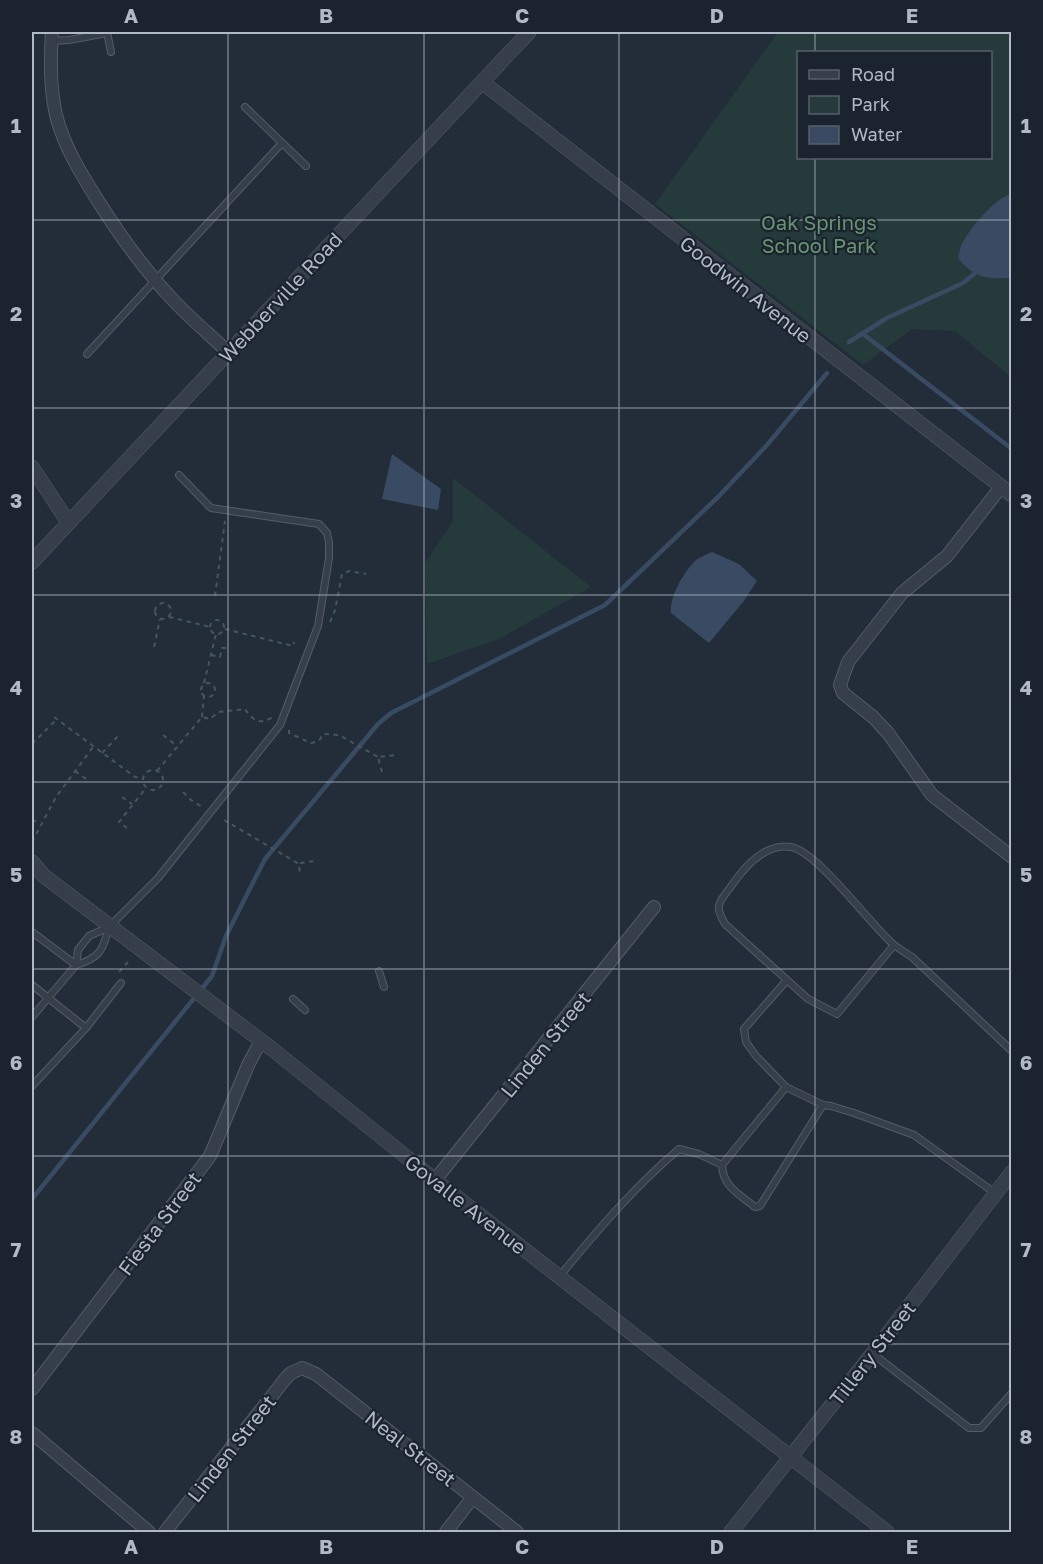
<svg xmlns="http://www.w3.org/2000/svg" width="1043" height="1564" font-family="'Golos Text',sans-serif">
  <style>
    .green { fill: #253a3b; fill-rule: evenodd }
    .water { fill: #384b62 }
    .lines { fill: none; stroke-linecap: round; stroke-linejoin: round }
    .stream { stroke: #384b62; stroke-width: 4.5 }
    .service-casing { stroke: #535c67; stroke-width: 8 }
    .minor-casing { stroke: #535c67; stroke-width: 14 }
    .tertiary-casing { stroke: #535c67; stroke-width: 15 }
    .path { stroke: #445759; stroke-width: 2; stroke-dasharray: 4.5 4.5; stroke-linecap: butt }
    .service { stroke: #363e49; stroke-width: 6 }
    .minor { stroke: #363e49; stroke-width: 12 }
    .tertiary { stroke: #363e49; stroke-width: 14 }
    .grid { fill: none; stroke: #b0b9c5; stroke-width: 1.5; stroke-opacity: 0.55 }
    .labels { text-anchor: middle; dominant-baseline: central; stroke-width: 4.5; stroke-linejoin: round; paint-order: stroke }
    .park-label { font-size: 20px; fill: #689571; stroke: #1b232e }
    .street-label { font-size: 20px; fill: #b0b9c5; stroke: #1b232e }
    .neatline { fill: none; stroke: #b0b9c5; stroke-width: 2 }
    .grid-label { font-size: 20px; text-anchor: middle; font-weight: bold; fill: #b0b9c5 }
  </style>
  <rect width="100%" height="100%" fill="#222d39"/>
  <path class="green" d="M778,32H1011V377L955,331L912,329L863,365L655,204ZM798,52H990V158H798Z
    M453,478L591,587L499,639L427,664L425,563L453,521Z"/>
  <path class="water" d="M1011,194V278C986,279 974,278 958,258C959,253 960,248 962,244C969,229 995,198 1011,194Z
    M392,454L441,489L438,510L382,499Z
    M712,552L739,564L757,581L743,602L709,643L671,613C669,597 684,572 695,561C699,557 706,555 712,552Z"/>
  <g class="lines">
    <path class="stream" d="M863,334L1012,449
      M849,342L887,318L963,283L979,270
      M32,1199L212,976L226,936L265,859L378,724L391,713L605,605L717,498L767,445L827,373"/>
    <defs>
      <path id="service" d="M107,32L111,52
        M52,41L69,40L107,33
        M245,107L306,166
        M87,354L282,143
        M32,932L76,965
        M894,945L837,1014L808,999L725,924C713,904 720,902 732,885C745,866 766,843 791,847C818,852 869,923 893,944C899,949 906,953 912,957L1012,1051
        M76,965C100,958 103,950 109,927
        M379,971L384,987
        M787,980L744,1029L746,1042L756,1056L786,1087L823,1105L831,1106L854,1113L914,1135L995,1193
        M32,985L86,1028
        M293,999L305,1010
        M32,1017L76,965L78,950L89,936L109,927L158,878L280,725L318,626L329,558V542L327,533L319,524L211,508L179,475
        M32,1086L86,1028L121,983
        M786,1087L722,1165C723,1187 739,1194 755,1207L760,1206L823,1105
        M559,1277C596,1232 634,1187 679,1149L699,1154L722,1165
        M873,1354L969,1428H981L1012,1393"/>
      <path id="minor" d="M52,32C50,61 50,103 61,131C69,154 82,175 95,196C118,233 144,270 175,302C191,319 210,335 228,352
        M1001,487L947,556L902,593L848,662L840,685L843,693L873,717L888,733L932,795L1012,857
        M435,1180L654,907
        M32,1389L210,1156L249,1063L261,1041
        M32,1433L149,1532
        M165,1532L286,1378L291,1373L302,1368L316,1374L517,1532
        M446,1532L473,1497"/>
      <path id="tertiary" d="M482,82L1012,495
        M32,467L68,522
        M32,562L529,32
        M32,862L44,876L272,1049L435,1180L887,1532
        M731,1532L873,1353L1012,1172"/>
    </defs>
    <use href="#service" class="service-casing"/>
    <use href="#minor" class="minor-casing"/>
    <use href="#tertiary" class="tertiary-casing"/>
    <path class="path" d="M215,596L225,521
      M155 611a8 8 0 1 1 16 0a8 8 0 1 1-16 0Z
      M169,617L210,627
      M210 627a7 7 0 1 1 14 0a7 7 0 1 1-14 0Z
      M330,622L335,610L342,574L349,571L366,574
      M225,629L293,646L294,642
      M154,647L160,619
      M211,655L220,657L222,648H226
      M201 690a7 7 0 1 1 14 0a7 7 0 1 1-14 0Z
      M204,683L216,634
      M54,717L135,777L143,778
      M202,717L204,696
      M289,730V733L311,743L319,741L323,734L339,735L378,757
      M163,735L177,746
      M32,744L57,719
      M102,753L120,734
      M143 780a10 10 0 1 1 20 0a10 10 0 1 1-20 0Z
      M75,771L89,781
      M157,771L202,717L210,719L218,712L245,709C253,721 260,725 273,717
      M382,772L378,757L397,755
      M183,792L191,800L202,807
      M122,797L132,804
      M32,820L40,823
      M224,820L299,864L300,876
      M127,828L119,822L146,788
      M32,842L56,797L93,747
      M300,863L315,861
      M119,972L129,961"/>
    <use href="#service" class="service"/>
    <use href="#minor" class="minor"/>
    <use href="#tertiary" class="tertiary"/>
  </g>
  <path class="grid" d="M228,32V1532M424,32V1532M619,32V1532M815,32V52M815,158V1532M32,220H1012M32,408H1012M32,595H1012M32,782H1012M32,969H1012M32,1156H1012M32,1344H1012"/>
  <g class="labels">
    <g class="park-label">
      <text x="819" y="222">Oak Springs<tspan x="819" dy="23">School Park</tspan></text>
    </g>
    <g class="street-label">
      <text transform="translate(746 289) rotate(38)">Goodwin Avenue</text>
      <text transform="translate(280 297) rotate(-47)">Webberville Road</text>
      <text transform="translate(545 1044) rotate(-51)">Linden Street</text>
      <text transform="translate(466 1204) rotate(38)">Govalle Avenue</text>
      <text transform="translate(159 1223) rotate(-53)">Fiesta Street</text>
      <text transform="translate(872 1353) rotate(-52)">Tillery Street</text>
      <text transform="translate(231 1448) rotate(-52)">Linden Street</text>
      <text transform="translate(411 1448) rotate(38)">Neal Street</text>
    </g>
  </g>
  <rect width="1043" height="1564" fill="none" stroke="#1b232e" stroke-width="66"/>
  <rect x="797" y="51" width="195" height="108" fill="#1b232e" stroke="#575f6a" stroke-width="1.5"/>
  <rect x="809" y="70" width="30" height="9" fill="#363e49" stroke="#575f6a" stroke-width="1.5"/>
  <text x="851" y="81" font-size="18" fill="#b0b9c5">Road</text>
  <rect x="809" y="96" width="30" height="18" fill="#253a3b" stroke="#575f6a" stroke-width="1.5"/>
  <text x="851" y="111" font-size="18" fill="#b0b9c5">Park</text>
  <rect x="809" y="126" width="30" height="18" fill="#384b62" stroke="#575f6a" stroke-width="1.5"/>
  <text x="851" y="141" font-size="18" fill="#b0b9c5">Water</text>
  <rect x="33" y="33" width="977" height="1498" class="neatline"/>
  <g class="grid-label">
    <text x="131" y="23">A</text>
    <text x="326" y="23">B</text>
    <text x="522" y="23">C</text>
    <text x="717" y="23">D</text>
    <text x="912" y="23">E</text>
    <text x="16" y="133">1</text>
    <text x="1026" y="133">1</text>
    <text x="16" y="321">2</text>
    <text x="1026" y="321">2</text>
    <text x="16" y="508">3</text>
    <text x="1026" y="508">3</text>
    <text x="16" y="695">4</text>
    <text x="1026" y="695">4</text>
    <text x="16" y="882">5</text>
    <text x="1026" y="882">5</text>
    <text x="16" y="1070">6</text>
    <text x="1026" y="1070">6</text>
    <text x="16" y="1257">7</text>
    <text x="1026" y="1257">7</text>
    <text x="16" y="1444">8</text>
    <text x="1026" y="1444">8</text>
    <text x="131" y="1554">A</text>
    <text x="326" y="1554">B</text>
    <text x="522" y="1554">C</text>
    <text x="717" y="1554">D</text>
    <text x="912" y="1554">E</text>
  </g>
</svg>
